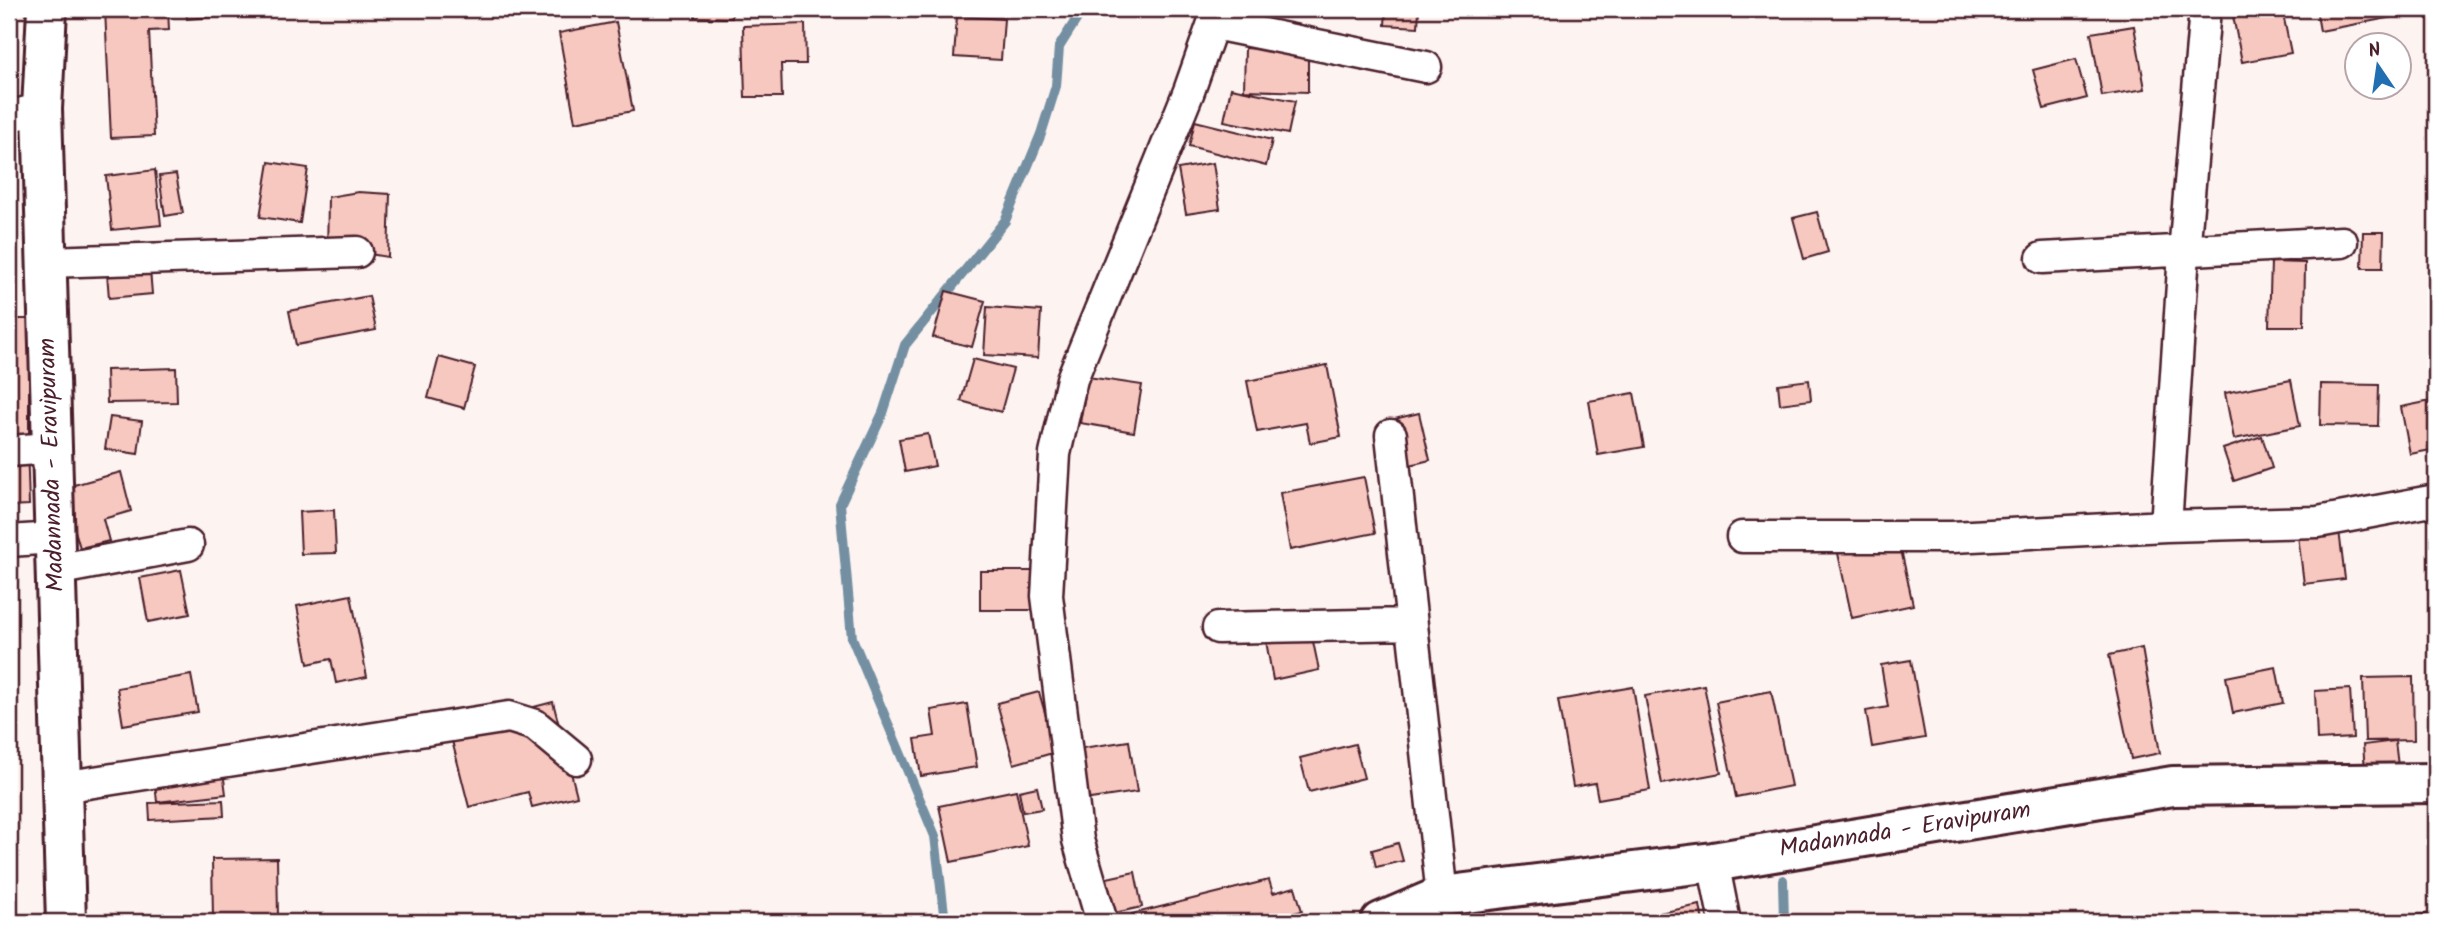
<svg xmlns="http://www.w3.org/2000/svg" width="2445" height="931" font-family="Kalam,sans-serif">
  <style>
    .lines { fill: none; stroke-linecap: round; stroke-linejoin: round }
    .stream { stroke: #738fa1; stroke-width: 10 }
    .building { fill: #f7c8bf; stroke: #4a1f2b; stroke-width: 2 }
    .minor-casing { stroke: #4a1f2b; stroke-width: 35 }
    .secondary-casing { stroke: #4a1f2b; stroke-width: 44 }
    .minor { stroke: #fff; stroke-width: 30 }
    .secondary { stroke: #fff; stroke-width: 38 }
    .labels { text-anchor: middle; dominant-baseline: central; stroke-width: 5; stroke-linejoin: round; paint-order: stroke }
    .street-label { font-size: 24px; fill: #4a1f2b; stroke: #fff }
  </style>
  <rect width="100%" height="100%" fill="#fdf4f2"/>
  <filter id="ink" filterUnits="userSpaceOnUse"><feTurbulence type="fractalNoise" baseFrequency=".0143" numOctaves="2"/><feDisplacementMap in="SourceGraphic" scale="14" xChannelSelector="R" yChannelSelector="G"/><feConvolveMatrix kernelMatrix="1 2 1 2 8 2 1 2 1" color-interpolation-filters="sRGB"/></filter>
  <g filter="url(#ink)">
    <g class="lines">
      <path class="stream" d="M1783,880L1784,922
        M945,922L935,836L852,638L840,504L883,413L905,345L1005,221L1041,134L1056,86L1059,47L1083,9"/>
    </g>
    <path class="building" d="M105,9H168L169,30L149,31L154,136L111,138Z
      M186,9H233V15L187,19Z
      M695,9H732V18L695,17Z
      M1386,9H1419L1418,27L1385,25Z
      M2271,9H2282L2291,53L2242,62L2233,16Z
      M2316,9H2413L2414,13L2320,31Z
      M957,16L1004,19L1001,60L954,57Z
      M616,22L633,111L575,122L559,33Z
      M805,24L806,64H781L782,97H745L743,26Z
      M2134,26L2145,89L2102,96L2091,33Z
      M1245,48L1308,50V92L1244,90Z
      M2076,59L2087,98L2044,109L2033,70Z
      M1231,88L1295,101L1288,134L1224,121Z
      M1195,121L1272,140L1266,166L1189,146Z
      M269,162L308,168L300,223L260,217Z
      M1213,163L1220,209L1186,214L1178,169Z
      M155,170L161,225L112,230L106,176Z
      M176,174L183,213L165,216L159,176Z
      M9,186H12L14,235H9Z
      M358,192L390,194L388,257L357,252L327,257L328,197Z
      M1817,212L1828,252L1804,259L1793,218Z
      M2363,232H2384L2383,268H2362Z
      M149,257L152,294L109,298L106,261Z
      M2271,262L2305,263L2304,326H2269Z
      M946,291L985,301L972,347L933,337Z
      M369,296L376,330L296,345L289,311Z
      M987,307L1041,311L1038,358L984,355Z
      M9,319H29V438H9Z
      M439,357L475,367L464,408L428,398Z
      M973,359L1013,369L1001,412L961,401Z
      M1327,365L1341,437L1310,443L1306,423L1257,432L1247,381Z
      M176,368L177,402L107,403L106,370Z
      M1088,377L1142,385L1134,432L1080,423Z
      M1809,380L1811,400L1780,404L1778,384Z
      M2291,380L2300,426L2234,439L2225,393Z
      M2321,384L2379,385L2378,426L2320,425Z
      M1634,393L1644,447L1598,455L1589,401Z
      M2436,400V449L2410,454L2401,407Z
      M1419,413L1430,460L1394,469L1382,422Z
      M110,417L142,421L138,454L105,449Z
      M928,434L935,466L905,472L899,439Z
      M2262,436L2272,468L2234,481L2223,449Z
      M9,444H27L29,505L9,506Z
      M121,472L131,511L103,519L109,541L80,548L63,488Z
      M1364,477L1375,533L1290,550L1280,493Z
      M2336,506L2345,579L2304,584L2295,511Z
      M334,510L336,553L301,554L299,512Z
      M1897,531L1913,605L1852,618L1836,544Z
      M181,570L190,614L148,622L140,578Z
      M980,571H1032L1033,610H980Z
      M351,595L367,677L336,683L331,659L308,664L297,606Z
      M1311,632L1319,670L1273,680L1266,641Z
      M2142,648L2160,753L2131,759L2109,655Z
      M1911,660L1925,738L1872,747L1866,711L1888,707L1881,665Z
      M2276,667L2283,703L2233,713L2226,677Z
      M191,675L198,712L123,725L117,688Z
      M2413,677L2414,740L2365,741L2363,678Z
      M1704,685L1721,773L1662,784L1645,696Z
      M1633,687L1650,790L1598,799L1595,783L1573,787L1558,700Z
      M2350,689L2353,738L2317,740L2315,691Z
      M1771,691L1791,786L1736,797L1716,702Z
      M1039,692L1056,752L1014,764L997,703Z
      M553,702L577,796L532,807L528,792L469,807L449,729Z
      M967,704L977,767L921,776L915,739L935,736L931,710Z
      M1129,741L1137,792L1077,801L1069,750Z
      M2395,741L2398,766L2365,770L2363,745Z
      M1355,744L1364,778L1309,792L1300,758Z
      M221,756L226,794L157,802L153,764Z
      M1037,787L1042,809L1023,812L1019,791Z
      M1016,790L1028,846L951,862L939,806Z
      M223,800L224,816L150,820L149,803Z
      M1398,843L1403,861L1376,867L1372,850Z
      M277,858L278,917L213,918L212,859Z
      M1135,872L1142,907L1114,913L1107,878Z
      M1269,880L1273,893L1295,887L1302,911L1256,922H1134L1132,914Z
      M1700,905L1703,922H1640L1639,917Z
      M2436,913V922H2401L2416,915Z"/>
    <g class="lines">
      <defs>
        <path id="minor" d="M1214,24L1426,67
          M9,116L42,109
          M2042,258L2342,242
          M47,262L357,252
          M1391,435L1442,896
          M9,451L52,448
          M2166,526L2184,253L2205,9
          M1742,537H1952L2166,526L2318,522L2436,500
          M9,541L55,538
          M55,570L188,545
          M1218,628L1412,624
          M62,787L509,717L535,725L576,759
          M1713,862L1725,922
          M1102,922L1078,840L1047,596L1055,454L1072,379L1189,91L1218,9"/>
        <path id="secondary" d="M47,9L42,109L66,922
          M1381,922L1442,896L1713,862L2173,786L2436,783"/>
      </defs>
      <use href="#minor" class="minor-casing"/>
      <use href="#secondary" class="secondary-casing"/>
      <use href="#minor" class="minor"/>
      <use href="#secondary" class="secondary"/>
    </g>
  </g>
  <g class="labels">
    <g class="street-label">
      <text transform="translate(52 465) rotate(-92)">Madannada - Eravipuram</text>
      <text transform="translate(1905 830) rotate(-9)">Madannada - Eravipuram</text>
    </g>
  </g>
  <rect width="2445" height="931" fill="none" stroke="#fff" stroke-width="35"/>
  <rect x="18" y="18" width="2410" height="896" fill="none" stroke="#4a1f2b" stroke-width="2.5" filter="url(#ink)"/>
  <g transform="translate(2378 66) rotate(347)"><circle r="33" fill="#ffffff" stroke="#b7a5aa" stroke-width="2"/>
  <path d="M0-5L12 26L0 18L-12 26Z" fill="#1f6fb2"/>
  <text y="-10" font-size="19" font-weight="bold" text-anchor="middle" fill="#4a1f2b">N</text>
  </g>
</svg>
